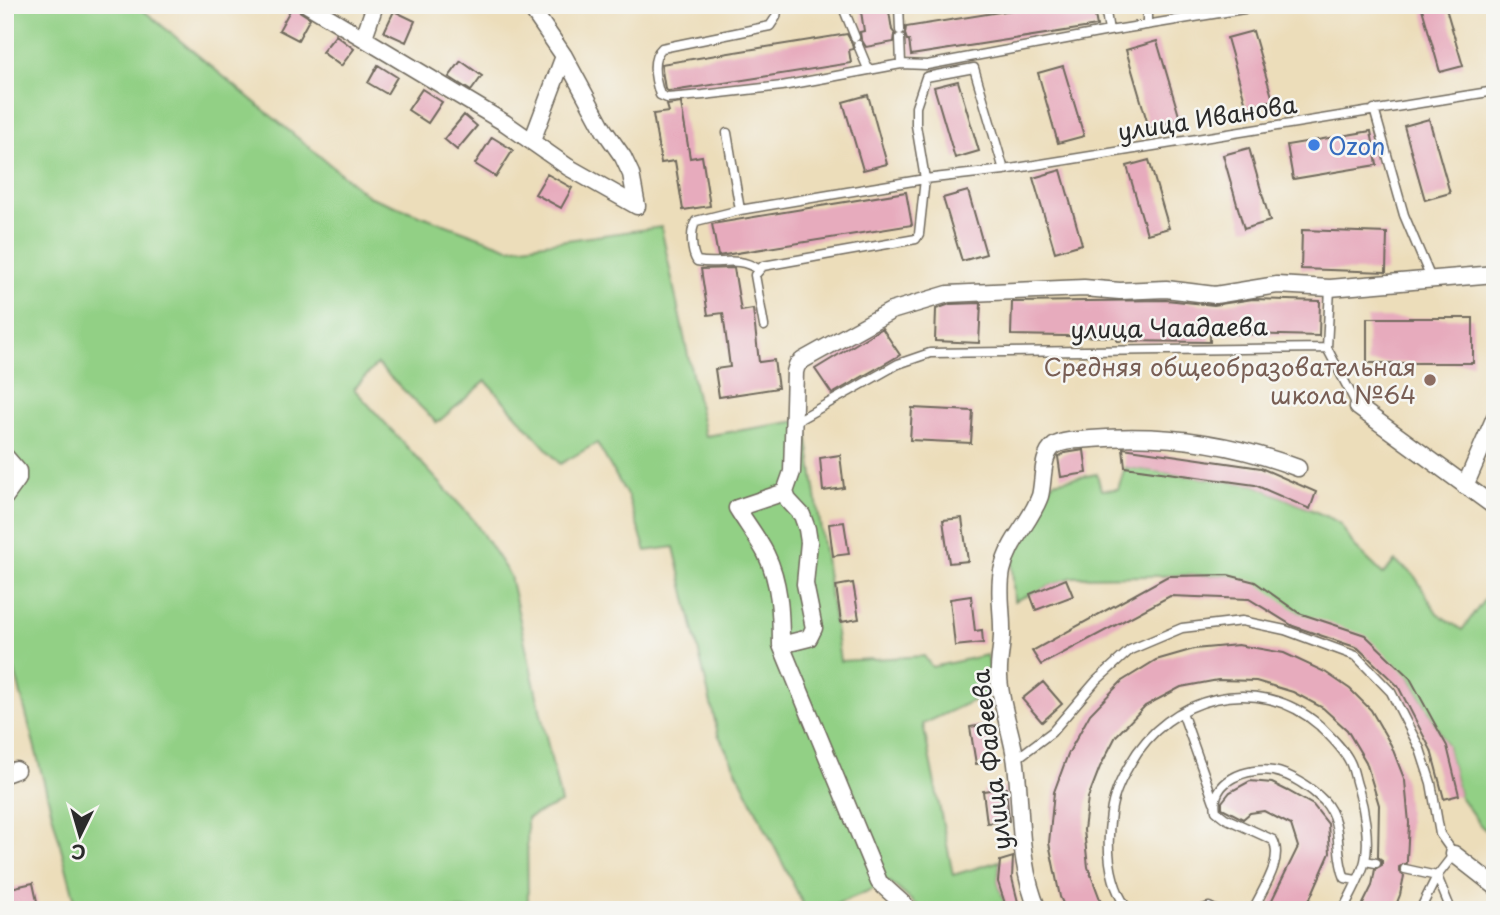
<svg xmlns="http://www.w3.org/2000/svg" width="1500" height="915" font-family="'Playpen Sans',sans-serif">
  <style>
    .green { fill: #92d085; stroke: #5e7e58; stroke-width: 2 }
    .building { fill: #e7abbd }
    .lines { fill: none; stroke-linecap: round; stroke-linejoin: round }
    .lane-casing { stroke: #6f695d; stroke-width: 11 }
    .street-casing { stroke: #6f695d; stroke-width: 19 }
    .lane { stroke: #fff; stroke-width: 8 }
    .street { stroke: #fff; stroke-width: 16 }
    .shop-dot { fill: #3f7fe0; stroke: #f6f6f2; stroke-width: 2.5 }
    .education-dot { fill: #8d6e63; stroke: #f6f6f2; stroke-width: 2.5 }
    .labels { text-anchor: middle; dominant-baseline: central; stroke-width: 5; stroke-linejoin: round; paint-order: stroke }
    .street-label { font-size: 24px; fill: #2b2b2b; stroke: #f6f6f2 }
    .shop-label { font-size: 24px; fill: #366cbe; stroke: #f6f6f2; text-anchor: start }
    .education-label { font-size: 24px; fill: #785e54; stroke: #f6f6f2; text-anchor: end }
  </style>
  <rect width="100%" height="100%" fill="#f6f6f2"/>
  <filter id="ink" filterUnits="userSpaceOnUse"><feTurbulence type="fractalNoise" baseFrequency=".0143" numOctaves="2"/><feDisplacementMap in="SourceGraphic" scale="14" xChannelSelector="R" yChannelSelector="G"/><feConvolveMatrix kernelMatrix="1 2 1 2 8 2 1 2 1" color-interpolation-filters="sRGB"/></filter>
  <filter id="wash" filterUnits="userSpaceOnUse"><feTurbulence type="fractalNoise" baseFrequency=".00686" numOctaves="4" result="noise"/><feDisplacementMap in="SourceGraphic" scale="28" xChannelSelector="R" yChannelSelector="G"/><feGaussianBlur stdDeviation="1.57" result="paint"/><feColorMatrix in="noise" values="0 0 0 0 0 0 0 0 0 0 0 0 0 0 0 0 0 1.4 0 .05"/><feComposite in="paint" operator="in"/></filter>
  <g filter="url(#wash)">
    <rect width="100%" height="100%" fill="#ecddba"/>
    <path class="green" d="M5,5H137L368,196L509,248L661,227L705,436L805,420L840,661L924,656L932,667L987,655L996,690L923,724L953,875L1000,861L998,882L1007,910H922L890,882L822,910H806L718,734L674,547L646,551L628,497L597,443L560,464L486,381L437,423L377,364L354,389L472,518L510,576L561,803L527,818L528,910L77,909L5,633Z
      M1125,467L1255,485L1332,519L1340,524L1355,547L1383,574L1395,561L1414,575L1437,613L1462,630L1495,585V838L1481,826L1459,795L1447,746L1410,678L1299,613L1228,575L1072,577L1014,601L1011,548L1053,482L1097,474L1101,490L1118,489Z"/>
    <g id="blocks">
      <path class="building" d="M293,5H298L299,11L310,18L298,40L279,30Z
        M860,5H888L892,30L895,34L894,42L866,47L861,39L860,32L864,31Z
        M1043,5H1093L1097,26L911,55L909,40H907L905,34L906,27Z
        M1421,5H1445L1463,66L1440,72Z
        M394,11L415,21L406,42L384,32Z
        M1253,31L1273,100L1247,108L1227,38Z
        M847,34L852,43L853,49L849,50L851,63L679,90L668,91L665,89L661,64Z
        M336,35L354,49L341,66L322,52Z
        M1157,41L1180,119L1149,128L1126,50Z
        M461,61L482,76L471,91L449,77Z
        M378,65L397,77L387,94L368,83Z
        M1063,66L1084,136L1058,143L1038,73Z
        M958,81L979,151L955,158L934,87Z
        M422,89L442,102L428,123L408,110Z
        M868,95L887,164L863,170L843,102Z
        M681,103L690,158L702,156L710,206L683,210L675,161L661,163L653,114L669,112L667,105Z
        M464,115L477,126L457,150L444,139Z
        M1429,119L1450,193L1425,200L1404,126Z
        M1371,131L1377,165L1293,179L1287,145Z
        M492,137L513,150L496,177L475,164Z
        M1249,148L1270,221L1244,229L1223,155Z
        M1149,160L1169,228L1147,234L1127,166Z
        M1061,170L1082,244L1055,252L1033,178Z
        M547,174L572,188L561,208L535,194Z
        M968,191L986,254L962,261L943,198Z
        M906,192L912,225L718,256L712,224Z
        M1302,230L1387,233L1386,272L1301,269Z
        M734,268L741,311L753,309L759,362L774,360L778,388L719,397L715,369L730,367L723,313L708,315L701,269Z
        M1253,299L1320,301L1319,336L1210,333V342L1117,341V337L1011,335L1012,302L1166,300L1214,305Z
        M981,303L979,343L935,341L936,309L950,304Z
        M1367,318H1473V363H1367Z
        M882,328L900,355L832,394L815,369Z
        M912,408L973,411L971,443L910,440Z
        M1123,448L1261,468L1316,492L1310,509L1255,485L1125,467Z
        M1084,450L1087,473L1061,477L1058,457L1065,453Z
        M840,455L844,488L823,491L820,458Z
        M962,518L968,561L949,563L943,520Z
        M844,522L849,554L833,556L829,524Z
        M1228,575L1255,582L1299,613L1365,635L1410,678L1447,746L1459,795L1444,799L1431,750L1398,686L1358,648L1293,626L1249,599L1170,596L1041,665L1032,651L1168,576Z
        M1066,579L1073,596L1036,610L1030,594Z
        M853,583L859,619L841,622L836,586Z
        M971,596L975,631L982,630L983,643L955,646L950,599Z
        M1238,645L1284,653L1325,672L1350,689L1371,710L1391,745L1405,781L1409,823L1407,859V863L1399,867V872L1404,876L1400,895L1394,910H1360L1372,886L1375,869L1382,865V860L1378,857L1379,805L1366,762L1347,730L1323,708L1293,692L1256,681L1218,680L1181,687L1145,706L1116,736L1100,767L1088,798L1084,830L1088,867L1104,910H1066L1060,897L1049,843L1054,792L1068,754L1090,714L1122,681L1156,660L1194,649Z
        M1043,682L1062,704L1042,722L1022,699Z
        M989,724L995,762L976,764L970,727Z
        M1250,781L1272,783L1288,791L1313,805L1328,824L1330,853L1305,910H1267L1298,847L1291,825L1264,811L1250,813L1243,819L1222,808V802L1230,792Z
        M1006,788L1009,821L987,823L983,791Z
        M1013,857L1012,878L1020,910H1007L998,882L1000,861Z
        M33,883L38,906L11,910L6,889Z"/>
    </g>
  </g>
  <g filter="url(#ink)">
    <use href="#blocks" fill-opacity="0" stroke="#6f695d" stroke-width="2"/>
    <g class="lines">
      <defs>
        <path id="lane" d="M778,5L776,17L770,26L662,48C650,59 655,80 660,95L667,98L703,95L782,86L901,64L927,65L1109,31L1268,5
          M842,5L855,37
          M899,5L900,30
          M1147,5V25
          M1105,6L1109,31
          M900,38L901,64
          M858,45L868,69
          M1374,109L1404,215L1432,281
          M727,133L740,210L925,179L1004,170L1495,91
          M740,210L696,221C690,230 691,252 697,261C721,266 735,255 758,269
          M764,326L755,275L763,266L916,239L919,234L925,179L916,125V107L926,77L974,68L1004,170
          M1327,348L1330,288
          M793,423L898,364L930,353L1327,348L1358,407
          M1182,712L1214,802
          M1016,759L1052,732L1096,681L1130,650L1182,628L1242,621L1285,630L1356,656L1391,692L1420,749L1431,783L1440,834L1454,854L1437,876L1420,910
          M1365,861L1376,863
          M1405,869L1437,876
          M1437,876L1451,910
          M1128,910C1108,882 1106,847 1111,813C1113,796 1121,779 1130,764C1168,696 1258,671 1320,726C1330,736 1344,749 1350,762C1354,770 1355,780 1358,788C1364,808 1370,840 1365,861C1361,877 1350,895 1343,910
          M1200,910L1209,907L1215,910
          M1253,910C1262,890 1284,860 1273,840L1225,818L1216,811C1210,780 1248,767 1273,771C1291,774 1311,788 1324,801C1344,823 1334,853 1345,878L1356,880"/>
        <path id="street" d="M308,5L505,123L568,167L637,206
          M529,5L564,56L604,130L623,157L631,174L637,206
          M364,37L375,5
          M532,141L564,56
          M1358,407L1495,507
          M5,456L18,471V479L5,497
          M1465,486L1495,417
          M785,492L737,508C746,523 758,538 766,554C780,582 781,614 781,645L879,882L910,910
          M781,645L809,638L814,628L805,584L809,542L807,529L802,515L788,500L785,492L792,472L795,372L797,365L803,360L891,311L948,294L1084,288L1120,291L1166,289L1215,295L1277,285L1330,288L1495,274
          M5,774L16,770
          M1454,854L1495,886
          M1038,910C1018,864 1022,813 1016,764C1013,734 1000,706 999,676C998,660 1003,644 1002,628C1002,609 998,591 1002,571C1009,539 1030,524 1040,496C1044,481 1041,456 1054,446C1063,440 1080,440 1091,439C1161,433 1232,443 1298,468"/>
      </defs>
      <use href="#lane" class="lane-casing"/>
      <use href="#street" class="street-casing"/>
      <use href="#lane" class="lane"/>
      <use href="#street" class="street"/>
    </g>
  </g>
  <circle class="shop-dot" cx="1314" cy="145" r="7"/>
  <circle class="education-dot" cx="1430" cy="380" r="7"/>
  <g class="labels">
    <g class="street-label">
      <text transform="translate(1207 117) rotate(-9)">улица Иванова</text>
      <text transform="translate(1169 327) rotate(-1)">улица Чаадаева</text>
      <text transform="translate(990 760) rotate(-97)">улица Фадеева</text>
    </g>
    <g class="shop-label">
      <text x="1328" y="145">Ozon</text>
    </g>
    <g class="education-label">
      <text x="1416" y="366">Средняя общеобразовательная<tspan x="1416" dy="28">школа №64</tspan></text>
    </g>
  </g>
  <rect width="1500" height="915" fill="none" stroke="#f6f6f2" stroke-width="28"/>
  <g transform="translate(80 835) rotate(185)" stroke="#f6f6f2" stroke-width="5" paint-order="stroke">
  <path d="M0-5L12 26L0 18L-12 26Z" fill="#2b2b2b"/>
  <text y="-10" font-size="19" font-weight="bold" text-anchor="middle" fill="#2b2b2b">С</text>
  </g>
</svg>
